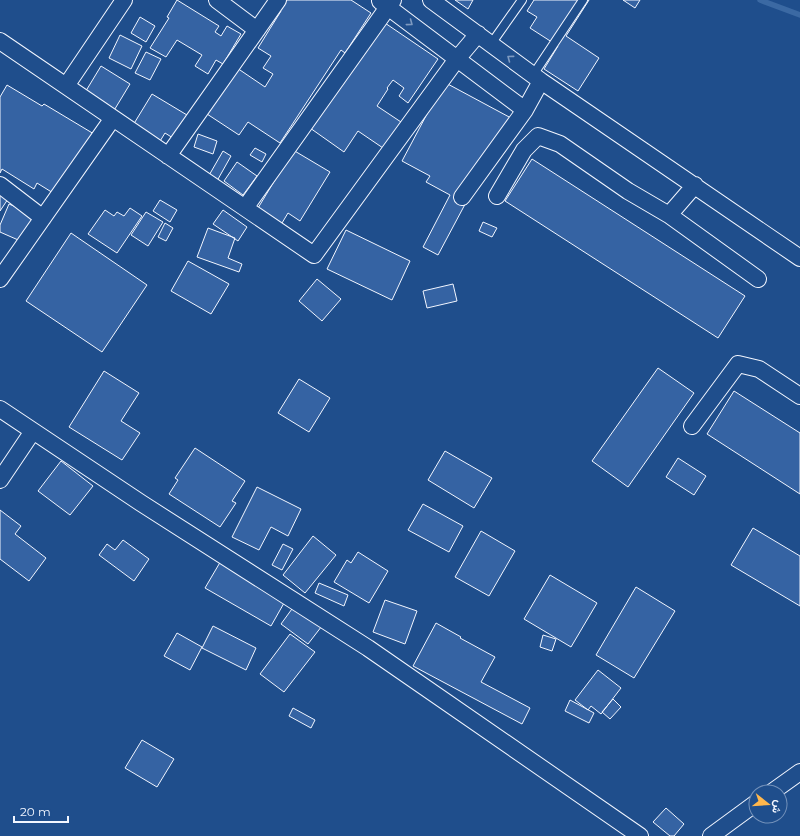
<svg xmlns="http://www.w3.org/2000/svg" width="800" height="836" font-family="Montserrat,Vazirmatn,sans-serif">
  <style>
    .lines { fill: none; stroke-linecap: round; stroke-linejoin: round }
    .stream { stroke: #3b69a3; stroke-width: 5.5 }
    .building { fill: #3563a3; stroke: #f2f6ff }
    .lane-casing { stroke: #f2f6ff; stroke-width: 10 }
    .street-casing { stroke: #f2f6ff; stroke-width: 18 }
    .lane { stroke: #1f4e8c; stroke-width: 8 }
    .street { stroke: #1f4e8c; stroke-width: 16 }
    .oneway { stroke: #7e9ac0 }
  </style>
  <rect width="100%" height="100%" fill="#1f4e8c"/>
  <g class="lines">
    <path class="stream" d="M760,0L800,15"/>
  </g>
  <path class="building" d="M177,0L219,26L215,32L221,36L227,26L241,34L223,64L216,60L208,74L195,66L202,55L177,40L166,57L150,48L169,18L167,17Z
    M287,0H351L371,13L345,53L341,50L280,143L248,122L239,135L207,114L237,68L265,87L273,74L263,68L271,56L258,48L281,11L280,10Z
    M455,0H473L468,9Z
    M534,0H589L566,36L599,58L578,91L544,69L558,46L530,28L537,17L527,11Z
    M623,0H640L635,8Z
    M140,17L155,26L146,42L131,33Z
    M382,21L438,59L408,103L399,96L404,88L393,80L387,88L388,89L377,106L401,122L383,148L358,131L344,152L310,128Z
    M120,35L142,46L131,69L109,58Z
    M146,52L161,59L150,80L135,73Z
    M101,66L130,84L107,122L78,104Z
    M444,82L511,118L438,255L423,247L450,195L426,182L430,176L402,161Z
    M7,85L42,106L44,104L94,134L58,196L37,183L34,189L2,169L0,173V97Z
    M152,94L187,115L173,138L165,133L154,151L127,135Z
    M198,134L217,141L213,154L194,147Z
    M255,148L266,154L262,162L250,155Z
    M293,150L330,172L300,221L288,213L276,233L252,218Z
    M223,151L231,156L213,188L204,184Z
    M532,159L745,296L718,338L505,201Z
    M237,162L257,176L243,195L224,181Z
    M0,193L8,199L0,211Z
    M160,200L177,210L170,222L153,211Z
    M9,204L37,216L25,243L0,232V225Z
    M130,208L142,216L117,253L88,234L105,210L114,216L117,212L124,216Z
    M223,210L247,227L238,241L213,224Z
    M146,212L163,222L148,246L131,235Z
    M483,222L497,228L492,237L479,231Z
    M165,223L173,228L166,241L158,237Z
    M208,228L235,238L228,258L242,264L239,272L197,257Z
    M346,230L410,261L392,300L327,269Z
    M71,233L147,285L102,352L26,301Z
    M188,261L229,284L211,314L171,291Z
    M317,279L341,299L322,321L299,301Z
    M453,284L457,301L427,308L423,291Z
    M658,368L694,393L628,487L592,461Z
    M104,371L139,393L121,421L140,433L122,460L69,427Z
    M299,379L330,398L309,432L278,413Z
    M734,391L800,433V494L707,434Z
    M195,448L245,481L232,501L236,503L220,527L169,494L178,480L175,478Z
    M445,451L492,478L474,508L428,480Z
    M678,458L706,476L694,495L666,477Z
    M61,461L93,486L70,515L38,491Z
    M257,487L301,509L288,536L271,527L259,550L232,537Z
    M423,504L463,526L449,552L408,530Z
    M0,510L21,526L15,534L46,558L29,581L0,559Z
    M753,528L800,556V606L731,565Z
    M481,531L515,551L489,596L455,577Z
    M313,536L336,555L305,593L283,575Z
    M123,540L149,559L134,581L99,555L107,544L115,550Z
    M283,544L293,549L282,570L272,565Z
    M358,552L388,571L369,603L334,582L347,560L351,563Z
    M222,559L288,596L271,626L205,588Z
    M550,575L597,603L571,647L524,619Z
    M319,583L348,595L344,606L315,593Z
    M636,587L675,611L634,678L596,655Z
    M385,600L417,611L405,644L373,632Z
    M297,602L325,622L308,644L281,624Z
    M436,623L461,637L460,638L495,657L481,682L530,708L522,724L413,666Z
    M213,626L256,648L246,670L202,648Z
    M177,633L202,647L190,670L164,656Z
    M290,634L315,652L284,692L260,674Z
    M543,635L556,639L552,651L540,647Z
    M598,670L621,688L601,714L591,706L588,710L575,700Z
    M613,699L621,707L610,719L602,712Z
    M570,700L594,713L589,723L565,711Z
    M293,708L315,720L311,728L289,716Z
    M142,740L174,759L157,787L125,768Z
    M666,808L684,824L674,836H670L653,822Z"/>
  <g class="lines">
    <defs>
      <path id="lane" d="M491,44L522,0
        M533,75L583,0"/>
      <path id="street" d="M217,0L257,30
        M431,0L541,81L800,258
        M380,1L525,110
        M0,41L314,255L457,59L478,34
        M66,86L124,0
        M168,156L278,0
        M0,185L43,218
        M497,196L524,150L538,136L560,144L628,191L669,215L695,185
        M462,197L525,110L541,81
        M245,208L393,0
        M669,215L758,279
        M0,279L113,118
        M0,409L141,503L368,648L640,836
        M692,426L738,364L759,369L800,396
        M0,480L33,431
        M772,792L800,772
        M711,836L756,803"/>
    </defs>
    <use href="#lane" class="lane-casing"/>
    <use href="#street" class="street-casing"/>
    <use href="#lane" class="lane"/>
    <use href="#street" class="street"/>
  </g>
  <defs><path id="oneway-chevron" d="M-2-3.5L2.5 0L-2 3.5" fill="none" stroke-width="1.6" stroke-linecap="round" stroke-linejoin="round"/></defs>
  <g class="oneway">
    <use href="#oneway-chevron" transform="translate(410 23) rotate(37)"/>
    <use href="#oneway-chevron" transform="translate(510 58) rotate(-143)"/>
  </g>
  <g transform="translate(768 804) rotate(107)"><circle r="19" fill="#1f4e8c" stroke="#7391ba"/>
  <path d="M0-3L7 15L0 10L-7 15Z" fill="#ffb74d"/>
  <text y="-6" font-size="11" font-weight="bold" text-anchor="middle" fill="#f2f6ff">ش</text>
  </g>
  <path d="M14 816v6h54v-6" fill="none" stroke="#f2f6ff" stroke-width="2"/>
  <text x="20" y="816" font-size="12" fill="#f2f6ff" stroke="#1f4e8c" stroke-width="3" paint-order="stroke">20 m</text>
</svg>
